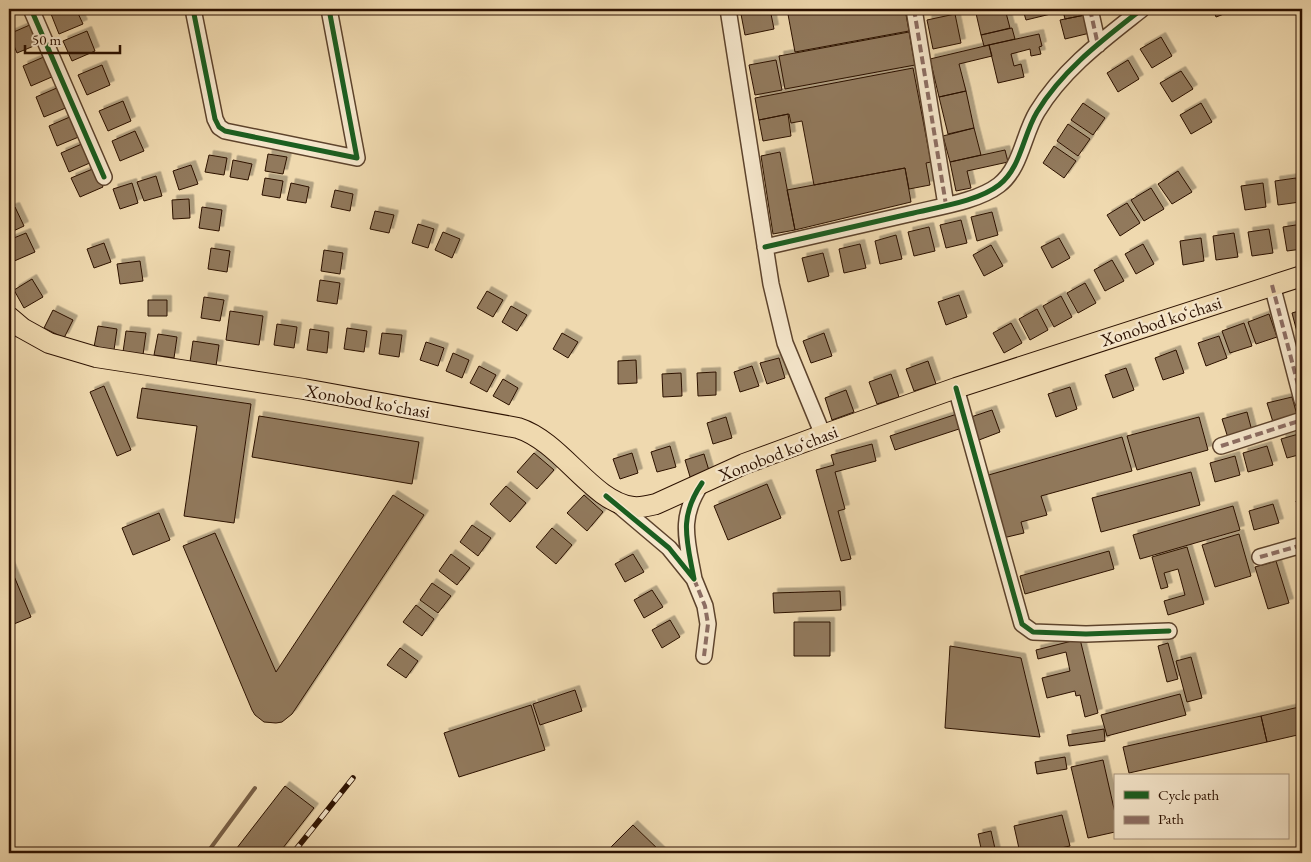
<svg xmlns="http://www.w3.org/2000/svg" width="1311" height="862" font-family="'EB Garamond',serif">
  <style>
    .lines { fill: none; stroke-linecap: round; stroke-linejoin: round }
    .stream { stroke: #796046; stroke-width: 4 }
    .building { fill: #91795b; stroke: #2c1100; filter: url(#shadow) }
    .minor-casing { stroke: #5d432c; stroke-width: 18 }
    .major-casing { stroke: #2c1100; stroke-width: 22 }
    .minor { stroke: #f5e6cb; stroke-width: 15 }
    .major { stroke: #efd9af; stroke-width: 20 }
    .rail-casing { stroke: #2c1100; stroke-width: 5.5 }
    .rail { stroke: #f5e6cb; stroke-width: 4; stroke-dasharray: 11; stroke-linecap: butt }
    .quiet { stroke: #8d6e63; stroke-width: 4; stroke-dasharray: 8 4; stroke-linecap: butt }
    .cycleway-casing { stroke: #f5e6cb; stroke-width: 8 }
    .cycleway { stroke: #1b5e20; stroke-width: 5 }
    .labels { text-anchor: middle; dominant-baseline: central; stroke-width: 5; stroke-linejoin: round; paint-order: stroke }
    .street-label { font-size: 18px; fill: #2c1100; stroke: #f5e6cb }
  </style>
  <defs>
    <filter id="shadow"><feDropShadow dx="4.5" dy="-4.5" stdDeviation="0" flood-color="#0004"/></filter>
  </defs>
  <rect width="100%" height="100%" fill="#efd9af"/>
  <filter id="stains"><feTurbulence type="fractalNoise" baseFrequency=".004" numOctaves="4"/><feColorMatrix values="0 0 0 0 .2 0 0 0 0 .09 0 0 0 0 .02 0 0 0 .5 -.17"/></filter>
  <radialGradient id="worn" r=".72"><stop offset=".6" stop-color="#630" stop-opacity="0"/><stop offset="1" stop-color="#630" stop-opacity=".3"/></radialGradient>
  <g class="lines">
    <path class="stream" d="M207,853L255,788"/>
  </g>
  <path class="building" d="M9,9H23L24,10L9,16Z
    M63,9H76L83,24L59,34L51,14Z
    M740,9H770L774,29L745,35Z
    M787,9H905L909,31L795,52Z
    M960,9H975L961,12Z
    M975,9H1005L1010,28L981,35Z
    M1028,9H1084L1085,15L1065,19L1063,11L1026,20L1023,10Z
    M1213,9H1237L1216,17Z
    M1250,9H1266L1252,14Z
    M955,14L961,43L933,49L927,20Z
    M1085,15L1090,33L1065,39L1060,20Z
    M32,24L41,43L17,53L9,34Z
    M1012,28L1015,39L984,46L981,35Z
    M87,31L95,51L72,61L63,41Z
    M909,32L915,65L785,89L779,56Z
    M1039,34L1042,46L1039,47L1041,54L1031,56L1030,49L1011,54L1014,66L1021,64L1024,77L998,83L989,45Z
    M1161,37L1172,56L1152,68L1140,49Z
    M989,45L992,56L959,64L966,91L939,97L930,59Z
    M46,56L54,76L31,86L23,66Z
    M776,60L782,90L755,95L749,65Z
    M1128,60L1139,79L1118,92L1107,73Z
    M102,65L110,85L87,95L78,75Z
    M913,68L931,162L926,163L930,185L909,189L905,168L814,185L802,121L791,123L789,114L759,120L755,98Z
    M1181,71L1193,89L1172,102L1160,83Z
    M59,87L68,107L44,117L36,97Z
    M966,91L974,128L948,134L939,97Z
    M123,101L131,121L108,131L99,111Z
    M1083,103L1105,118L1093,135L1071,120Z
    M1201,103L1212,122L1191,134L1180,115Z
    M788,114L791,136L763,141L759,120Z
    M72,116L81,136L57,146L49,126Z
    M1068,124L1090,139L1078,156L1057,141Z
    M974,128L981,155L950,162L943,136Z
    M135,131L144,151L120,161L112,141Z
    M84,143L92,162L69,172L61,153Z
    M1054,146L1076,161L1064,178L1043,163Z
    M1005,150L1008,162L967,171L971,188L956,191L950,162Z
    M780,152L795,230L773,234L761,156Z
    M268,154L287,157L283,174L265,171Z
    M209,155L227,158L224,175L205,172Z
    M233,160L252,164L248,180L230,177Z
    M191,165L198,184L179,190L173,171Z
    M95,168L103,187L80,197L71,178Z
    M905,168L911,202L795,230L787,190Z
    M1178,171L1192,192L1172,204L1158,184Z
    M156,176L162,196L144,201L137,182Z
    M265,178L283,181L280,198L262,195Z
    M1296,178L1300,202L1278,205L1275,181Z
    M132,183L138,203L120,209L113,189Z
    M291,183L309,187L306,203L287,200Z
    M1263,183L1266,207L1245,210L1241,186Z
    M1151,188L1164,209L1144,221L1131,200Z
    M335,190L353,194L350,211L331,207Z
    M189,199L190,218L173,219L172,200Z
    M1127,203L1140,223L1120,236L1107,215Z
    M15,207L24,226L9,233V209Z
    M202,207L222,210L219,231L199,228Z
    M375,211L394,215L389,233L370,229Z
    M992,212L998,235L977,241L971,217Z
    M961,220L967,243L946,248L940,225Z
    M418,224L434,229L428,248L412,243Z
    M1302,224V249L1287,251L1283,227Z
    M929,227L935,251L914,256L908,232Z
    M1269,229L1273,253L1252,256L1248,232Z
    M443,232L460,239L452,258L435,250Z
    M26,233L35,252L12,262L9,256V240Z
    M1234,233L1238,257L1216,260L1213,236Z
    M896,235L902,259L880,264L875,241Z
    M1059,238L1070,258L1052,268L1041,247Z
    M1201,238L1204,261L1183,265L1180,241Z
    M104,243L111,262L94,268L87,249Z
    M860,244L866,268L844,273L839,249Z
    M1143,244L1154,264L1136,274L1125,254Z
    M991,245L1003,266L984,276L973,255Z
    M211,248L230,251L227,272L208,269Z
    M324,250L343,253L340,274L321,271Z
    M823,253L829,276L808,282L802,258Z
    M1112,260L1124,281L1105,291L1094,270Z
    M140,261L143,281L120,284L117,264Z
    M32,279L43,297L24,308L14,290Z
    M320,280L340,283L337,304L317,301Z
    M1085,283L1096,303L1078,313L1067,293Z
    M487,291L503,300L493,317L477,308Z
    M959,295L967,317L946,325L938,302Z
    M1061,296L1072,317L1054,327L1043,306Z
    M204,297L224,300L220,321L201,318Z
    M148,300H167V316H148Z
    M511,306L527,315L517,331L502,322Z
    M1037,309L1048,330L1030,340L1019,319Z
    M53,310L73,320L64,338L44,328Z
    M1302,310V331L1297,332L1292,313Z
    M230,311L263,316L259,345L226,340Z
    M1269,314L1277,337L1256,344L1248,322Z
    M1011,323L1022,343L1004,353L993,333Z
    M1244,323L1252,346L1230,353L1222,331Z
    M277,324L297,327L294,348L274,345Z
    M98,326L117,329L114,350L94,347Z
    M347,328L367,331L364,352L344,349Z
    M310,329L329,332L327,353L307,350Z
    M126,331L146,333L143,355L123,352Z
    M382,333L402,335L399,357L379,354Z
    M562,333L578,342L568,358L553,349Z
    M824,333L832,356L811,363L803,341Z
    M158,334L177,337L174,358L154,355Z
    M1219,336L1227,358L1206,366L1198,343Z
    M193,341L219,345L216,366L190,362Z
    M426,342L444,348L438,366L420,360Z
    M1176,350L1184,373L1163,380L1155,358Z
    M453,353L469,360L462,378L446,371Z
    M779,358L785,378L767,384L760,363Z
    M636,360L637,383L618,384V361Z
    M928,361L936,384L914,391L906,369Z
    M479,366L496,375L487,392L470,383Z
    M752,366L759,386L740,392L734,372Z
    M1126,368L1134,390L1113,398L1105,375Z
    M716,372V395L698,396L697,373Z
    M681,373L682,396L663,397L662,374Z
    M891,374L899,397L877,404L869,382Z
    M503,379L518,388L509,405L493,396Z
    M104,386L131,450L117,456L90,392Z
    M1070,387L1077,409L1056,417L1048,394Z
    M142,388L251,404L234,523L184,516L197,426L137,418Z
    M846,390L854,412L832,420L825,398Z
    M1292,397L1297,415L1273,422L1267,403Z
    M992,410L1000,432L979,440L971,417Z
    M1247,412L1252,431L1228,438L1222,419Z
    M957,414L962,428L895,450L890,436Z
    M259,416L419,442L412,484L252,457Z
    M726,417L732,438L713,444L707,423Z
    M1199,417L1208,450L1137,470L1127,436Z
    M1302,433V454L1287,458L1281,439Z
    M1122,437L1132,471L1041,496L1047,515L1021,522L1024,533L1003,538L985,476Z
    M872,444L876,461L835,472L845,509L838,511L851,559L841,561L816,470L834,465L831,455Z
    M670,446L676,467L657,472L651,452Z
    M1267,446L1273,465L1248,472L1243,453Z
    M534,453L554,470L537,489L517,472Z
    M632,453L638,473L620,479L613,459Z
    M704,454L710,474L691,480L685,460Z
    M1235,456L1240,475L1215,482L1210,463Z
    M1191,472L1200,505L1101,532L1092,498Z
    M767,484L781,518L728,540L714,506Z
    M506,486L526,503L510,522L490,504Z
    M393,495L424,515L292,714L282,722L276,723L264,722L255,715L252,710L183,546L215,533L276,672Z
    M584,495L603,512L587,531L567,513Z
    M1302,499V520L1296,501Z
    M1273,504L1279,523L1254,530L1249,511Z
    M1233,506L1240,530L1140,559L1133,535Z
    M159,513L170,540L133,555L122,528Z
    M472,525L491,538L478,556L460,542Z
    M552,528L572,545L556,564L536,547Z
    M1239,534L1251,576L1215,587L1202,545Z
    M1187,547L1204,604L1168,615L1164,601L1185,595L1178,569L1164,573L1168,587L1161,589L1152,557Z
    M1109,551L1114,569L1025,594L1020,576Z
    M451,554L470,568L457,585L439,571Z
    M633,554L644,572L625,582L615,564Z
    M1276,561L1289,603L1268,609L1255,567Z
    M9,564L31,617L9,626Z
    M432,583L451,596L438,613L420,600Z
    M652,590L663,607L644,618L634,600Z
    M840,591L841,610L774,613L773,593Z
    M416,605L434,619L422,636L403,622Z
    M670,620L680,637L662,648L652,630Z
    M794,622H830V656H794Z
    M1080,639L1098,713L1085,717L1080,695L1076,696L1075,691L1047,698L1042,678L1070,671L1066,652L1038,659L1036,650Z
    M1168,643L1178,679L1167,682L1158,646Z
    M950,646L1021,658L1040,737L945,728Z
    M400,648L418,661L406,678L387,665Z
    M1191,657L1202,698L1187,702L1176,661Z
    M575,690L582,711L540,725L533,704Z
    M1180,694L1186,715L1107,736L1101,715Z
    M531,705L545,750L459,777L444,733Z
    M1299,707L1302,723V734L1267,742L1261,716Z
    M1261,716L1267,742L1129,773L1123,747Z
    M1104,729L1105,741L1069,746L1067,735Z
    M1065,757L1067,769L1037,774L1035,762Z
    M1103,760L1115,813V832L1088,838L1071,767Z
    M285,786L314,808L279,853H233Z
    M1062,815L1070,846L1038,853H1020L1014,826Z
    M633,825L662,853H617L611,847Z
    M991,831L996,853H982L978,834Z"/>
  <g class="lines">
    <defs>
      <path id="minor" d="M31,9L104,177
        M193,9L215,119L219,127L225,131L357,158L329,9
        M728,9L771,284L785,343L823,435
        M914,9L946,205
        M1090,9L1098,45
        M765,247C813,236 861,225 909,214C937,207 977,202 999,185C1021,168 1023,135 1037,112C1063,69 1104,39 1142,9
        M1272,285L1302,400
        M956,388L1022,624L1033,632L1086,634L1169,631
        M1221,446L1302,420
        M617,504L669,548L694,579C687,540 678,518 702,483
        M1260,557L1302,545
        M694,579L705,606L708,624L704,656"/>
      <path id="major" d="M9,317L22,328L49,343L96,357L304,389L518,428C562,442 592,502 633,507C641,508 648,506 656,504L744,464L823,435L956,388L1302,276"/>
    </defs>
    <use href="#minor" class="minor-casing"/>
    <use href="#major" class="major-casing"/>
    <use href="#minor" class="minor"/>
    <use href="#major" class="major"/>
    <defs>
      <path id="rail" d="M293,853L353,778"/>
    </defs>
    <use href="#rail" class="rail-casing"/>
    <use href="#rail" class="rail"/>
    <path class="quiet" d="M914,9L946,205
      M1090,9L1098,45
      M1272,285L1302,400
      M1221,446L1302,420
      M1260,557L1302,545
      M694,579L705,606L708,624L704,656"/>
    <defs>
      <path id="cycleway" d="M31,9L104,177
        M193,9L215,119L219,127L225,131L357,158L329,9
        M765,247C813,236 861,225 909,214C937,207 977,202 999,185C1021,168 1023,135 1037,112C1063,69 1104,39 1142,9
        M956,388L1022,624L1033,632L1086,634L1169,631
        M606,496L669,548L694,579C687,540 678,518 702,483"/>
    </defs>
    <use href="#cycleway" class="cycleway-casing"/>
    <use href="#cycleway" class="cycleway"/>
  </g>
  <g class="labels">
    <g class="street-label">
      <text transform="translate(1161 321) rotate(-18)">Xonobod koʻchasi</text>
      <text transform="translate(368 401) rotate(10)">Xonobod koʻchasi</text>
      <text transform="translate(778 453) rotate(-21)">Xonobod koʻchasi</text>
    </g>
  </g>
  <rect width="1311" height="862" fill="none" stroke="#efd9af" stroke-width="30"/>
  <rect x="10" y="10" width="1291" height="842" fill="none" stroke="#2c1100" stroke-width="2.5"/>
  <rect x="15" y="15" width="1281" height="832" fill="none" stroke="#2c1100"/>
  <rect x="1114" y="774" width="175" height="65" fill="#f5e6cb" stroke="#a5917a"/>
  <rect x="1124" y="791" width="25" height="8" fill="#1b5e20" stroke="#a5917a"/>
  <text x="1158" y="800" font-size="15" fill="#2c1100">Cycle path</text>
  <rect x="1124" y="816" width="25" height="8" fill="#8d6e63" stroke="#a5917a"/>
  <text x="1158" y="824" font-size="15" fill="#2c1100">Path</text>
  <path d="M25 45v8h95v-8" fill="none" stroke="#2c1100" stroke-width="2.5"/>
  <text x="32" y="45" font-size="15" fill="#2c1100" stroke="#f5e6cb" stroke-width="4" paint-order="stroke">50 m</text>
  <rect width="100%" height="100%" filter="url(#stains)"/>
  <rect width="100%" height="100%" fill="url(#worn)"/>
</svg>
